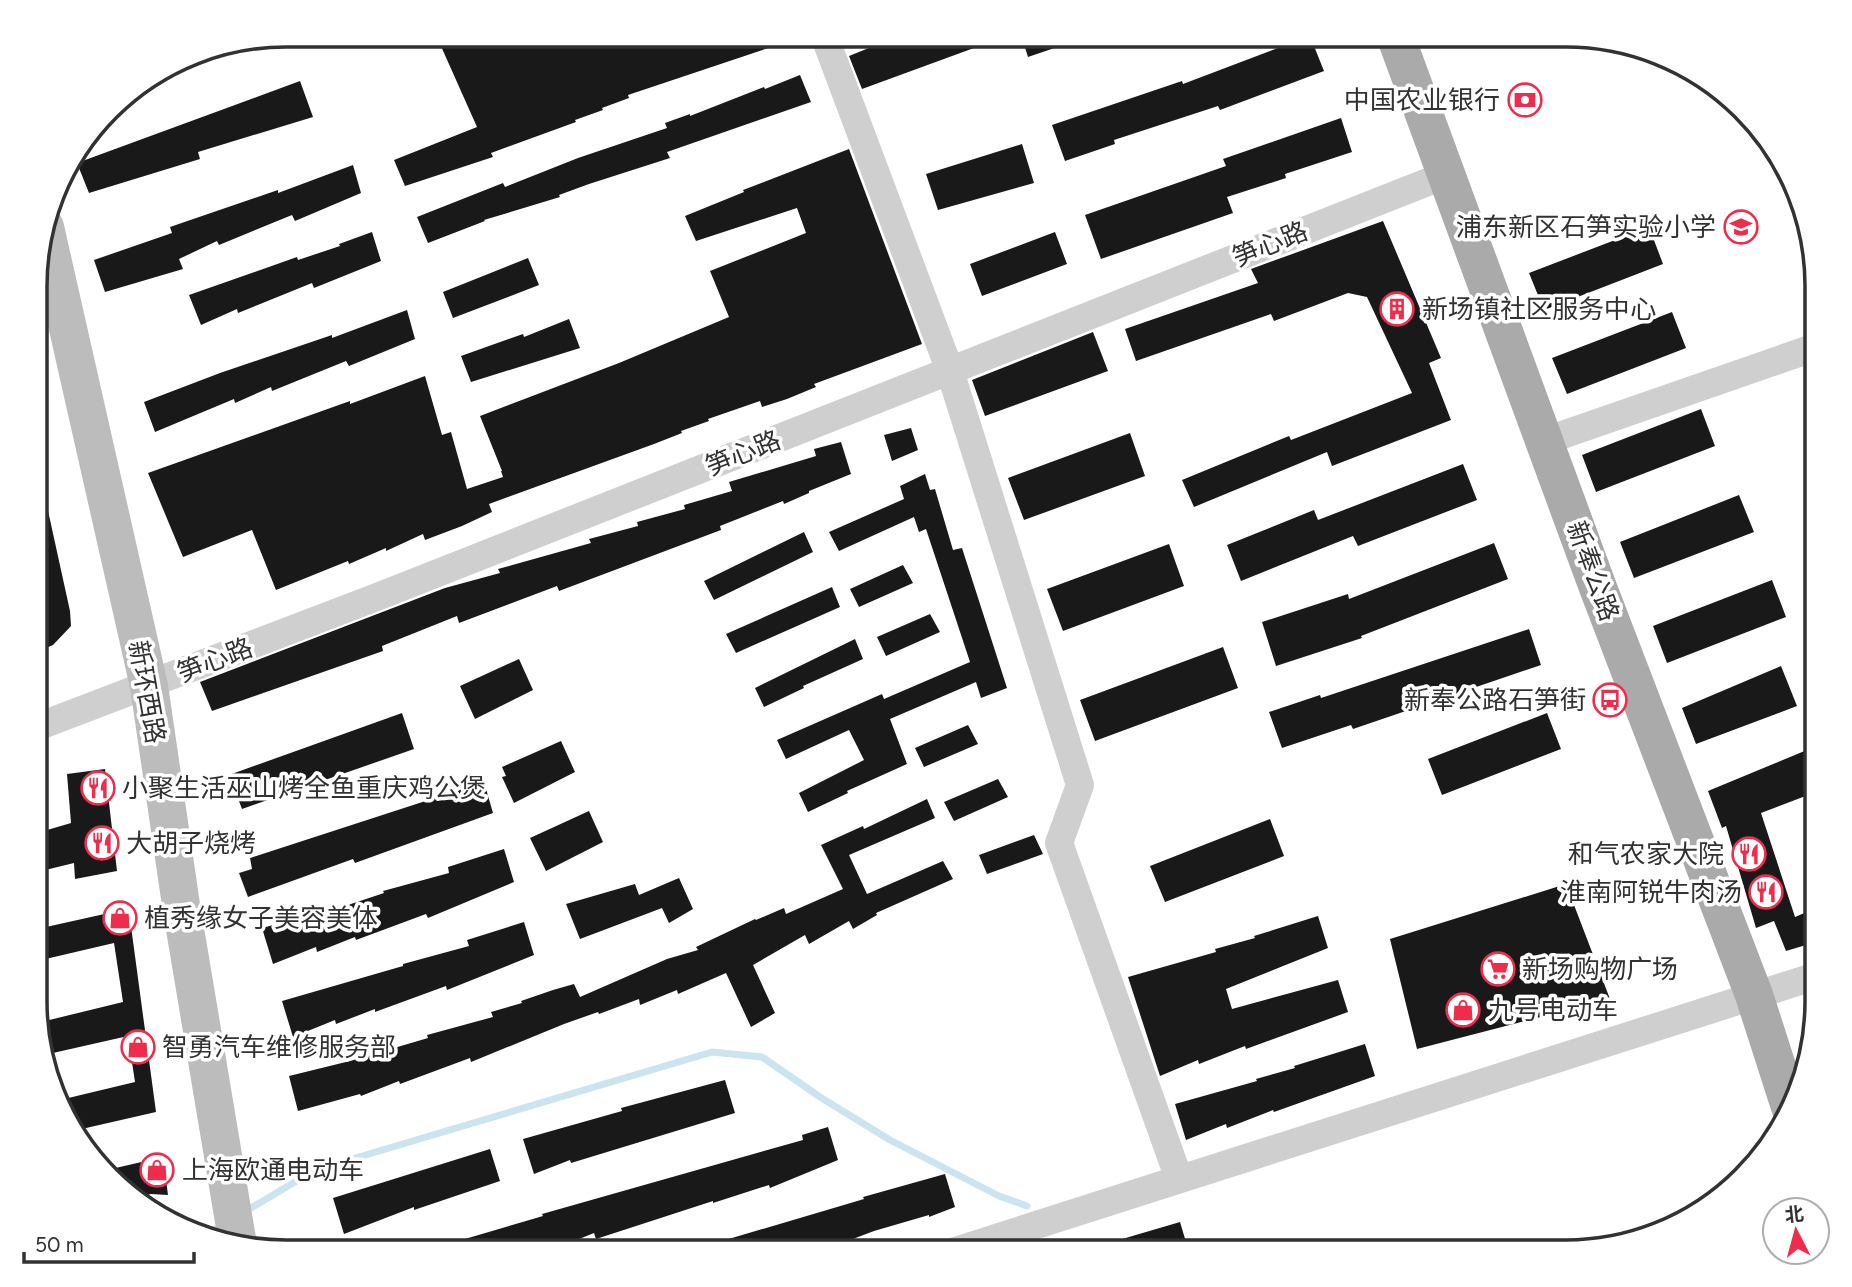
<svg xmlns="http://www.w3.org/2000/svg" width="1852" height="1287" font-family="Figtree,'Noto Sans SC',sans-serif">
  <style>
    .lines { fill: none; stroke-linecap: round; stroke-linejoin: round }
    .stream { stroke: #cbe4ef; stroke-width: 7 }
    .building { fill: #191919 }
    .street { stroke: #cfcfcf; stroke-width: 28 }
    .secondary { stroke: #bcbcbc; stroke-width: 38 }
    .primary { stroke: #aaa; stroke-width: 38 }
    .labels { text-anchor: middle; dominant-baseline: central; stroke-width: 7; stroke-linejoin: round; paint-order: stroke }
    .poi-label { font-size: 26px; fill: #323232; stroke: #fff; text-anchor: start }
    .street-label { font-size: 26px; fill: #323232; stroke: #fff }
    .rim { fill: none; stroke: #323232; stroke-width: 3.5 }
  </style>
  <rect width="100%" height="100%" fill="#fff"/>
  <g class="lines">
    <path class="stream" d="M251,1208L315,1170L712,1052L762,1057L820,1097L890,1140L999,1196L1027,1206
      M202,1237L215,1229"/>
  </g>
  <path class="building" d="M436,35H795V39L628,95L629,98L602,108L603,110L575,120L576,122L491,153L493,157L405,186L394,160L477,127Z
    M901,35H1003L1004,37L862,89L849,56Z
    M1021,35H1081V39L1028,57Z
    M1310,36L1324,71L1220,110L1218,106L1114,140L1115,144L1065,161L1052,125L1182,81L1183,84Z
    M800,75L811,102L667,152L670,158L589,184L559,195L560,197L484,220L485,221L428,243L417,217L503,183L505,187L578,158L667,128L665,123L690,114V116L764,87L765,89Z
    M300,81L313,117L198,152L200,159L89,193L77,163Z
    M1341,118L1352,152L1285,174L1286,178L1227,197L1233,213L1101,259L1085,215L1226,166L1223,159Z
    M1022,144L1034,183L938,210L926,174Z
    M849,149L922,344L814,384L816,387L787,399L762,407L760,401L708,419L709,421L681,431L682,433L654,444L489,504L492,512L462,526L425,540L423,534L386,551V548L349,564L348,561L276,590L252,530L183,557L148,473L350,401V404L425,376L442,435L451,432L467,489L503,477L501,471H502L480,416L619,363L729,317L710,271L806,233L797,208L696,241L685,216L744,192L743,190Z
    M353,165L361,193L295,221L292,215L219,245L217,241L179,259L183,269L105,292L94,260L172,233L170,227L278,190V193Z
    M1383,221L1441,358L1429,363L1451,420L1332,466L1327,452L1194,507L1182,480L1289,436L1291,440L1412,393L1367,297L1348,293L1274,321L1271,314L1136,361L1125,329L1258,283L1251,269Z
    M1649,227L1663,264L1544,310L1529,273Z
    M372,232L381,261L314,288L312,283L238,313L237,309L201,325L189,295L297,257L298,260L340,246L339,244Z
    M1055,232L1067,264L982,296L970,264Z
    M528,258L539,285L453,318L443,292Z
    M407,310L415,339L349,366L346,361L272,391L271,387L235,403L234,399L155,432L144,402L220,373L332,335V338Z
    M1672,312L1686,348L1567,394L1552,358Z
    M569,319L580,348L471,382L461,356L523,334L524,337Z
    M1093,332L1108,371L985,416L972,380Z
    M1701,409L1715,446L1596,492L1582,455Z
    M911,428L918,450L892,461L884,435Z
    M1130,433L1145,476L1024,520L1008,478Z
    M841,442L851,474L809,491V493L784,504L783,501L720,526L721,530L559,591L557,586L459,623L457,616L382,646L383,651L212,711L200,682L445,588L500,573L498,569L591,543L589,539L638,526L637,522L685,509L684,505L732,491L729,482L816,456L814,449Z
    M1463,464L1477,500L1358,546L1353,536L1241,581L1227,545L1314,510L1318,520Z
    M925,474L930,490L935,489L953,550L962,548L1007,688L981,698L976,682L890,719L907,764L847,791L848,793L808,812L799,793L864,760L849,730L786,759L777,740L882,694L884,699L970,662L926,529L919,532L914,517L839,551L829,532L904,499L900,486Z
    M1739,495L1754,532L1634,578L1620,542Z
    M45,497L70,611L71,626L53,645L37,652V498Z
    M804,532L813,552L714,600L704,581Z
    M1494,543L1508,579L1361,636L1362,638L1276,666L1262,622L1348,594L1349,599Z
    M1169,544L1184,586L1063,631L1047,589Z
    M903,565L913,583L859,607L850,589Z
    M1772,580L1786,617L1667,663L1653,626Z
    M832,587L840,607L736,653L726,634Z
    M930,614L940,632L886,656L877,637Z
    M1529,629L1541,665L1353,729L1351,725L1282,748L1269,712L1320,695L1321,698Z
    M855,639L863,659L803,686L804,688L764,707L755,688Z
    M1223,647L1238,688L1095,741L1080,700Z
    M519,659L533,690L475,719L460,686Z
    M1781,666L1797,706L1696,744L1682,708Z
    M402,713L414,749L242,809L229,775Z
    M1547,713L1561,749L1442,795L1428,759Z
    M968,725L978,744L924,767L915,748Z
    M561,741L575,772L514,803L502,777L506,776L502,767Z
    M1807,750L1816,772V792L1761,813L1795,917L1816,908V942L1786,951L1774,921L1756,928L1726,826L1722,828L1708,791Z
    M105,769L117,871L75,879L74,863L37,872V833L71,823L67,774Z
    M998,779L1008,797L954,821L944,802Z
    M484,782L493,813L355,863L353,859L248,897L239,873L252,869L250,858Z
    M927,799L935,818L849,855L867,894L943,861L953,879L876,913L877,915L853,929L849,921L809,944L805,935L753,965L775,1013L751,1027L726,973L678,994L677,990L640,1005L639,999L599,1014L598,1012L564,1024L471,1062L470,1058L400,1084L399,1081L361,1096L360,1094L298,1111L289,1076L350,1061L428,1038L427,1035L493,1017L491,1012L522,1003L521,1001L553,990L574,984L580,997L667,959L698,950L696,947L755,919L756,920L784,908L786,914L843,889L821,845L863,826L864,829Z
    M589,811L603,842L546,871L530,838Z
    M1270,819L1284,856L1165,902L1150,866Z
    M1034,835L1043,854L987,874L979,855Z
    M504,849L514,882L428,918L426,914L356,940L355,937L317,952L316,947L273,964L262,928L345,906L384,893L383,891L449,873L448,867Z
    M679,878L693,909L669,923L662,908L580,939L566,904L635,884L639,895Z
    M1566,884L1610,999L1417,1049L1390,939Z
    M128,904L156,1112L73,1131L68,1126L60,1100L135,1082L128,1036L44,1055L37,1034V1023L123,1002L114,943L37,961V929L109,913L108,909Z
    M1318,916L1328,948L1226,989L1232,1009L1338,980L1348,1012L1246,1049L1245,1046L1199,1064L1198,1060L1160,1076L1128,977L1216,952L1215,949L1255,938L1254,936Z
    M524,922L534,955L447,990L446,986L375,1012V1009L336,1024L335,1020L293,1037L282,1001L403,966V964L469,946L467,940Z
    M1365,1044L1375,1076L1274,1112L1273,1110L1227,1128L1226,1124L1186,1140L1175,1104L1257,1081L1256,1079L1295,1068L1294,1066Z
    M725,1080L735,1113L571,1163L570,1160L534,1174L523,1139L622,1111L621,1108Z
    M828,1127L838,1160L770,1188L769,1185L713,1203V1201L596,1239L594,1233L547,1252H441V1246L543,1216L542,1214L803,1140L802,1135Z
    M490,1149L500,1181L414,1210V1207L344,1234L333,1198Z
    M163,1157L168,1195L151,1194L132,1198L107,1170Z
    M945,1174L955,1207L929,1217V1215L874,1231L837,1245L836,1241L808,1252H706L705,1246L864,1199L863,1197Z
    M1180,1222L1189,1252H1096L1095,1247Z"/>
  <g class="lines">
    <path class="street" d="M824,35L950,371L1080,785L1059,843L1179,1179
      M1545,441L1816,347
      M37,727L382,595L1448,174
      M952,1252L1816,976"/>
    <path class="secondary" d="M45,227L149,686L181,905L238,1245"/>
    <path class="primary" d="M1395,35L1597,585L1754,995L1790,1107"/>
  </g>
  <defs>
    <symbol id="bank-ring" viewBox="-11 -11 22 22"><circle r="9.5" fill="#fff" stroke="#f02c4c" stroke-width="1.5"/><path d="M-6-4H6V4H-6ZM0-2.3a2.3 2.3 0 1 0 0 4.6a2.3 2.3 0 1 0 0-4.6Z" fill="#f02c4c"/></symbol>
    <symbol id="school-ring" viewBox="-11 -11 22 22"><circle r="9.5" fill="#fff" stroke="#f02c4c" stroke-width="1.5"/><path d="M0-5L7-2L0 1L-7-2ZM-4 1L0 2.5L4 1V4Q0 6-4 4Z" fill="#f02c4c"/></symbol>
    <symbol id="building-ring" viewBox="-11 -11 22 22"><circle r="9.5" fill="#fff" stroke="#f02c4c" stroke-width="1.5"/><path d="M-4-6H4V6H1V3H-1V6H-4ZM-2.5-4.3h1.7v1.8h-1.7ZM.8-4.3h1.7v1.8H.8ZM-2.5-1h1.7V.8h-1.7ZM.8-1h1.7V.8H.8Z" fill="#f02c4c"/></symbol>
    <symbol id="bus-ring" viewBox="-11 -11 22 22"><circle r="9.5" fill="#fff" stroke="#f02c4c" stroke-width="1.5"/><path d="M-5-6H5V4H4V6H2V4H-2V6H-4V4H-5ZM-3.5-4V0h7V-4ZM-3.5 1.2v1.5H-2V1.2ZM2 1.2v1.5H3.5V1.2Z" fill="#f02c4c"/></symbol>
    <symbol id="restaurant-ring" viewBox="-11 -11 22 22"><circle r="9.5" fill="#fff" stroke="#f02c4c" stroke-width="1.5"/><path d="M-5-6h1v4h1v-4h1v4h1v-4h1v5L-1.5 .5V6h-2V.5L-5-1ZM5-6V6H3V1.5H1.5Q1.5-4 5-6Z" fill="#f02c4c"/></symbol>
    <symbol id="shop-ring" viewBox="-11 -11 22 22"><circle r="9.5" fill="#fff" stroke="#f02c4c" stroke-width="1.5"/><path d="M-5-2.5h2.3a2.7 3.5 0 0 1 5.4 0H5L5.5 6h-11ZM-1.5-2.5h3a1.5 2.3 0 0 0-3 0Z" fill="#f02c4c"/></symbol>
    <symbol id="supermarket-ring" viewBox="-11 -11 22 22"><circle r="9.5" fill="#fff" stroke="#f02c4c" stroke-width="1.5"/><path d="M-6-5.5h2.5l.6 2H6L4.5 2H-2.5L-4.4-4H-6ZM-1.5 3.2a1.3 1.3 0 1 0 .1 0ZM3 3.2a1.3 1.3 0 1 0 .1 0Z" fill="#f02c4c"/></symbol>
  </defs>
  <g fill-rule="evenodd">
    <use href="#bank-ring" x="1506" y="81" width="38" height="38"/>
    <use href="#school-ring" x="1722" y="208" width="38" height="38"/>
    <use href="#building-ring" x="1378" y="290" width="38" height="38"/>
    <use href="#bus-ring" x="1591" y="681" width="38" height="38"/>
    <use href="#restaurant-ring" x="79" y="769" width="38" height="38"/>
    <use href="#restaurant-ring" x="83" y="824" width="38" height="38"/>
    <use href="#restaurant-ring" x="1730" y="835" width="38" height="38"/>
    <use href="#restaurant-ring" x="1747" y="873" width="38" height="38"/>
    <use href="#shop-ring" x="101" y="899" width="38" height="38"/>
    <use href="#supermarket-ring" x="1479" y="950" width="38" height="38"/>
    <use href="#shop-ring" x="1444" y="991" width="38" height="38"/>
    <use href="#shop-ring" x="119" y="1028" width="38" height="38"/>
    <use href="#shop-ring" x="138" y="1151" width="38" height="38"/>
  </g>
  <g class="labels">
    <g class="poi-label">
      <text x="1500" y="100" text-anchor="end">中国农业银行</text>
      <text x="1716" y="227" text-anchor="end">浦东新区石笋实验小学</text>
      <text x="1422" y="309">新场镇社区服务中心</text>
      <text x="1586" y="700" text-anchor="end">新奉公路石笋街</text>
      <text x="122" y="788">小聚生活巫山烤全鱼重庆鸡公煲</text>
      <text x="126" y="843">大胡子烧烤</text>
      <text x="1724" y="854" text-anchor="end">和气农家大院</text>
      <text x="1742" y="892" text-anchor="end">淮南阿锐牛肉汤</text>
      <text x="144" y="918">植秀缘女子美容美体</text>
      <text x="1522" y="969">新场购物广场</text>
      <text x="1488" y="1010">九号电动车</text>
      <text x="162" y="1047">智勇汽车维修服务部</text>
      <text x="182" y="1170">上海欧通电动车</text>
    </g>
    <g class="street-label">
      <text transform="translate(1270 244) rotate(-22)">笋心路</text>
      <text transform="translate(743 453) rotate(-22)">笋心路</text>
      <text transform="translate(1593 571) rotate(70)">新奉公路</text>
      <text transform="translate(215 660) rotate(-21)">笋心路</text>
      <text transform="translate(147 692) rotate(80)">新环西路</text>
    </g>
  </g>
  <path d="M0 0H1852V1287H0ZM286 47H1566A239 239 0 0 1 1805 286V1001A239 239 0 0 1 1566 1240H286A239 239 0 0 1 47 1001V286A239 239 0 0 1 286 47Z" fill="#fff" fill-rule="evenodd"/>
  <path class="rim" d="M286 47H1566A239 239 0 0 1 1805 286V1001A239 239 0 0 1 1566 1240H286A239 239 0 0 1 47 1001V286A239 239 0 0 1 286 47Z"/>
  <g transform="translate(1796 1231) rotate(354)"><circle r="33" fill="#ffffff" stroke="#adadad" stroke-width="2"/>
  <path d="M0-5L12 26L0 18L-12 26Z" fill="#f02c4c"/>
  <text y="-10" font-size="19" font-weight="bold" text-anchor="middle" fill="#323232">北</text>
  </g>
  <path d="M24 1252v10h170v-10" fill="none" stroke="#323232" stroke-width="3.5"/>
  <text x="35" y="1252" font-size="21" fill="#323232" stroke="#ffffff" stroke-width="5" paint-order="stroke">50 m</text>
</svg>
